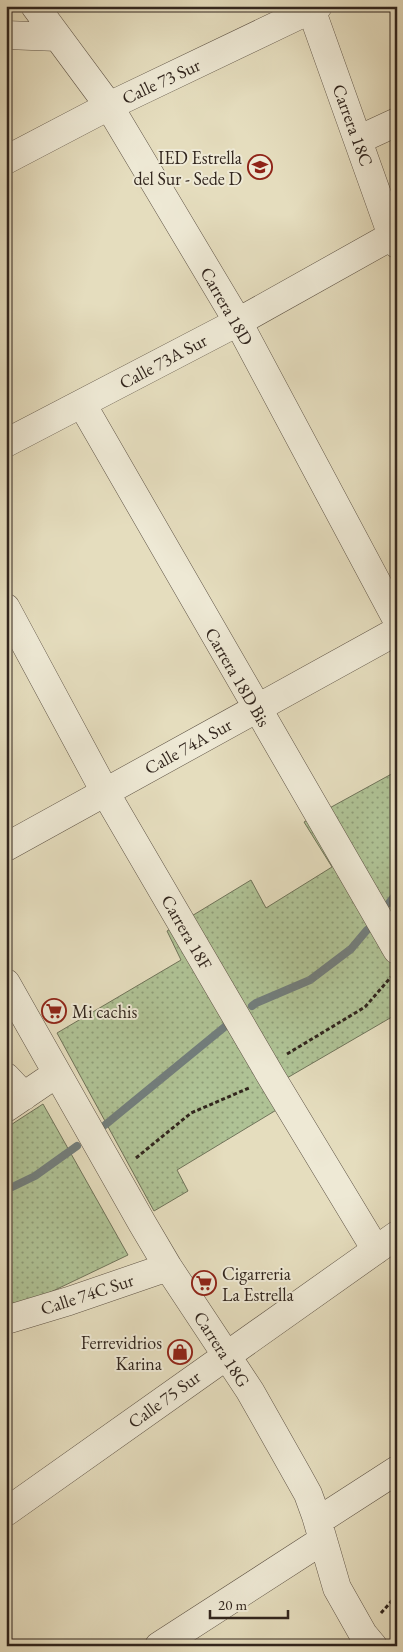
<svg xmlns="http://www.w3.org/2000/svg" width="403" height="1652" font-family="'EB Garamond',serif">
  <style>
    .grass { fill: url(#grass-dots); stroke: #70745a }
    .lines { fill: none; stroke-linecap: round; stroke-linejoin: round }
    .stream { stroke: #727e7d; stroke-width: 8 }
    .minor-casing { stroke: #5f5446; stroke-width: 29 }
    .path { stroke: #32261e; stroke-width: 3; stroke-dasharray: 4 2.5; stroke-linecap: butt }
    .minor { stroke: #eee9d5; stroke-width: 28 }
    .labels { text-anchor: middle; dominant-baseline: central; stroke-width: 4; stroke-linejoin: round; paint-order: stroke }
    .street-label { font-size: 18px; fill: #32261e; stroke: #eee9d5 }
    .poi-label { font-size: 18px; fill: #32261e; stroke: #eee9d5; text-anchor: end }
  </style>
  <defs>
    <pattern id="grass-dots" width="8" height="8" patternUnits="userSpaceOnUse" patternTransform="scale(1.25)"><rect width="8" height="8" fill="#afc295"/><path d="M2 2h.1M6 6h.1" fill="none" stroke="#8f9d79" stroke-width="1.8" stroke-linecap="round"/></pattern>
  </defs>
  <rect width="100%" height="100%" fill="#e5ddbe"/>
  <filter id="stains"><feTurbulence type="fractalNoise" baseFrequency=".004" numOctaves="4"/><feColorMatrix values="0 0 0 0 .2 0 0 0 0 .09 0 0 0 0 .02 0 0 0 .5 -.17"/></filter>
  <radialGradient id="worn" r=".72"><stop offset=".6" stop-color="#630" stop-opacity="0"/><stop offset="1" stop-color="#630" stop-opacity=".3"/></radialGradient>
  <path class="grass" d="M397,771V1014L268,1089L278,1109L177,1170L188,1191L154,1211L57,1033L181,960L167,931L251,880L266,908L332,867L304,822Z
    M43,1104L128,1255L32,1301L6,1309V1128Z"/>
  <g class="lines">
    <path class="stream" d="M389,903L397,893
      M252,1006L256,1003L310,980L351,949L367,930
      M105,1125L227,1025
      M6,1190L35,1176L77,1146"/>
    <defs>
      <path id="minor" d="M35,6L109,106L238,322L397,620
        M310,6L392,236L397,244
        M6,35L58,37
        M358,140L397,122
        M6,160L109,106L318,6
        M82,404L397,950
        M6,443L238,322L397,233
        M6,608L105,792L272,1078L376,1250
        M6,847L397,631
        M6,983L142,1223L168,1267L250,1391L298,1476L308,1494L316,1516L337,1588L363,1634L373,1646
        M6,1077L24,1096
        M6,1108L56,1074
        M6,1320L69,1301L168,1267
        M6,1512L397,1235
        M318,1521L397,1470
        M159,1646L323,1540"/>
    </defs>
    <use href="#minor" class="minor-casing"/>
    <path class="path" d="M287,1054L365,1007L391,977
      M136,1158L191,1113L249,1088
      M381,1613L397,1595"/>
    <use href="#minor" class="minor"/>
  </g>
  <defs>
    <symbol id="school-ring" viewBox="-11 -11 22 22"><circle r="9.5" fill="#eee9d5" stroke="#8f2418" stroke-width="1.5"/><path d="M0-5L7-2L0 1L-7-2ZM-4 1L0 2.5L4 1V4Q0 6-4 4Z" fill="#8f2418"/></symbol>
    <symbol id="supermarket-ring" viewBox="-11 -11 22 22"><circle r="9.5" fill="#eee9d5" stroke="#8f2418" stroke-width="1.5"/><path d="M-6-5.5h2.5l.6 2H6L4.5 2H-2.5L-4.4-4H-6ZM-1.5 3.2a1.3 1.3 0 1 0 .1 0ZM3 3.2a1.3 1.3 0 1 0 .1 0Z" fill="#8f2418"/></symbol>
    <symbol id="shop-ring" viewBox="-11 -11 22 22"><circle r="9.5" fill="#eee9d5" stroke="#8f2418" stroke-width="1.5"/><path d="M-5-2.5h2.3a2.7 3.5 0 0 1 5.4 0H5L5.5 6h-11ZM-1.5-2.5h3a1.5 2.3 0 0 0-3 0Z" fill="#8f2418"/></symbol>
  </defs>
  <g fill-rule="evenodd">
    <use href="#school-ring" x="246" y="153" width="28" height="28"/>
    <use href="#supermarket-ring" x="40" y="997" width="28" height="28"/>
    <use href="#supermarket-ring" x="190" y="1269" width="28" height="28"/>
    <use href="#shop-ring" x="166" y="1338" width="28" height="28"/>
  </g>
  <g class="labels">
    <g class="street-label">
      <text transform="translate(161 81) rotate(-25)">Calle 73 Sur</text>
      <text transform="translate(353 125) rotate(70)">Carrera 18C</text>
      <text transform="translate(227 306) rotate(60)">Carrera 18D</text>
      <text transform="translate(163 361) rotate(-28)">Calle 73A Sur</text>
      <text transform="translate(238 677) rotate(60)">Carrera 18D Bis</text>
      <text transform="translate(188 746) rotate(-29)">Calle 74A Sur</text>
      <text transform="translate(187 932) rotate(60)">Carrera 18F</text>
      <text transform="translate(87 1294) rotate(-18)">Calle 74C Sur</text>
      <text transform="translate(222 1349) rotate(57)">Carrera 18G</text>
      <text transform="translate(164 1399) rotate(-36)">Calle 75 Sur</text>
    </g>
    <g class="poi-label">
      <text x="242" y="157">IED Estrella<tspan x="242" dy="21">del Sur - Sede D</tspan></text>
      <text x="72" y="1011" text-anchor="start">Mi cachis</text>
      <text x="222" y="1273" text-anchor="start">Cigarreria<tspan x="222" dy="21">La Estrella</tspan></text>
      <text x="162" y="1342">Ferrevidrios<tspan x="162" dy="21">Karina</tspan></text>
    </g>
  </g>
  <rect width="403" height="1652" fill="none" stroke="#e5ddbe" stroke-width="25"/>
  <rect x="8" y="8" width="388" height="1637" fill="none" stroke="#32261e" stroke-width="2.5"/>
  <rect x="12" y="12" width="378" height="1627" fill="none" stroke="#32261e"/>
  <path d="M210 1610v8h78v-8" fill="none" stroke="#32261e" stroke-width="2.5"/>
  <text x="218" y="1610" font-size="15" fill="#32261e" stroke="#eee9d5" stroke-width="4" paint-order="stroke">20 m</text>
  <rect width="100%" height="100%" filter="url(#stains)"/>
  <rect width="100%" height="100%" fill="url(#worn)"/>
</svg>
